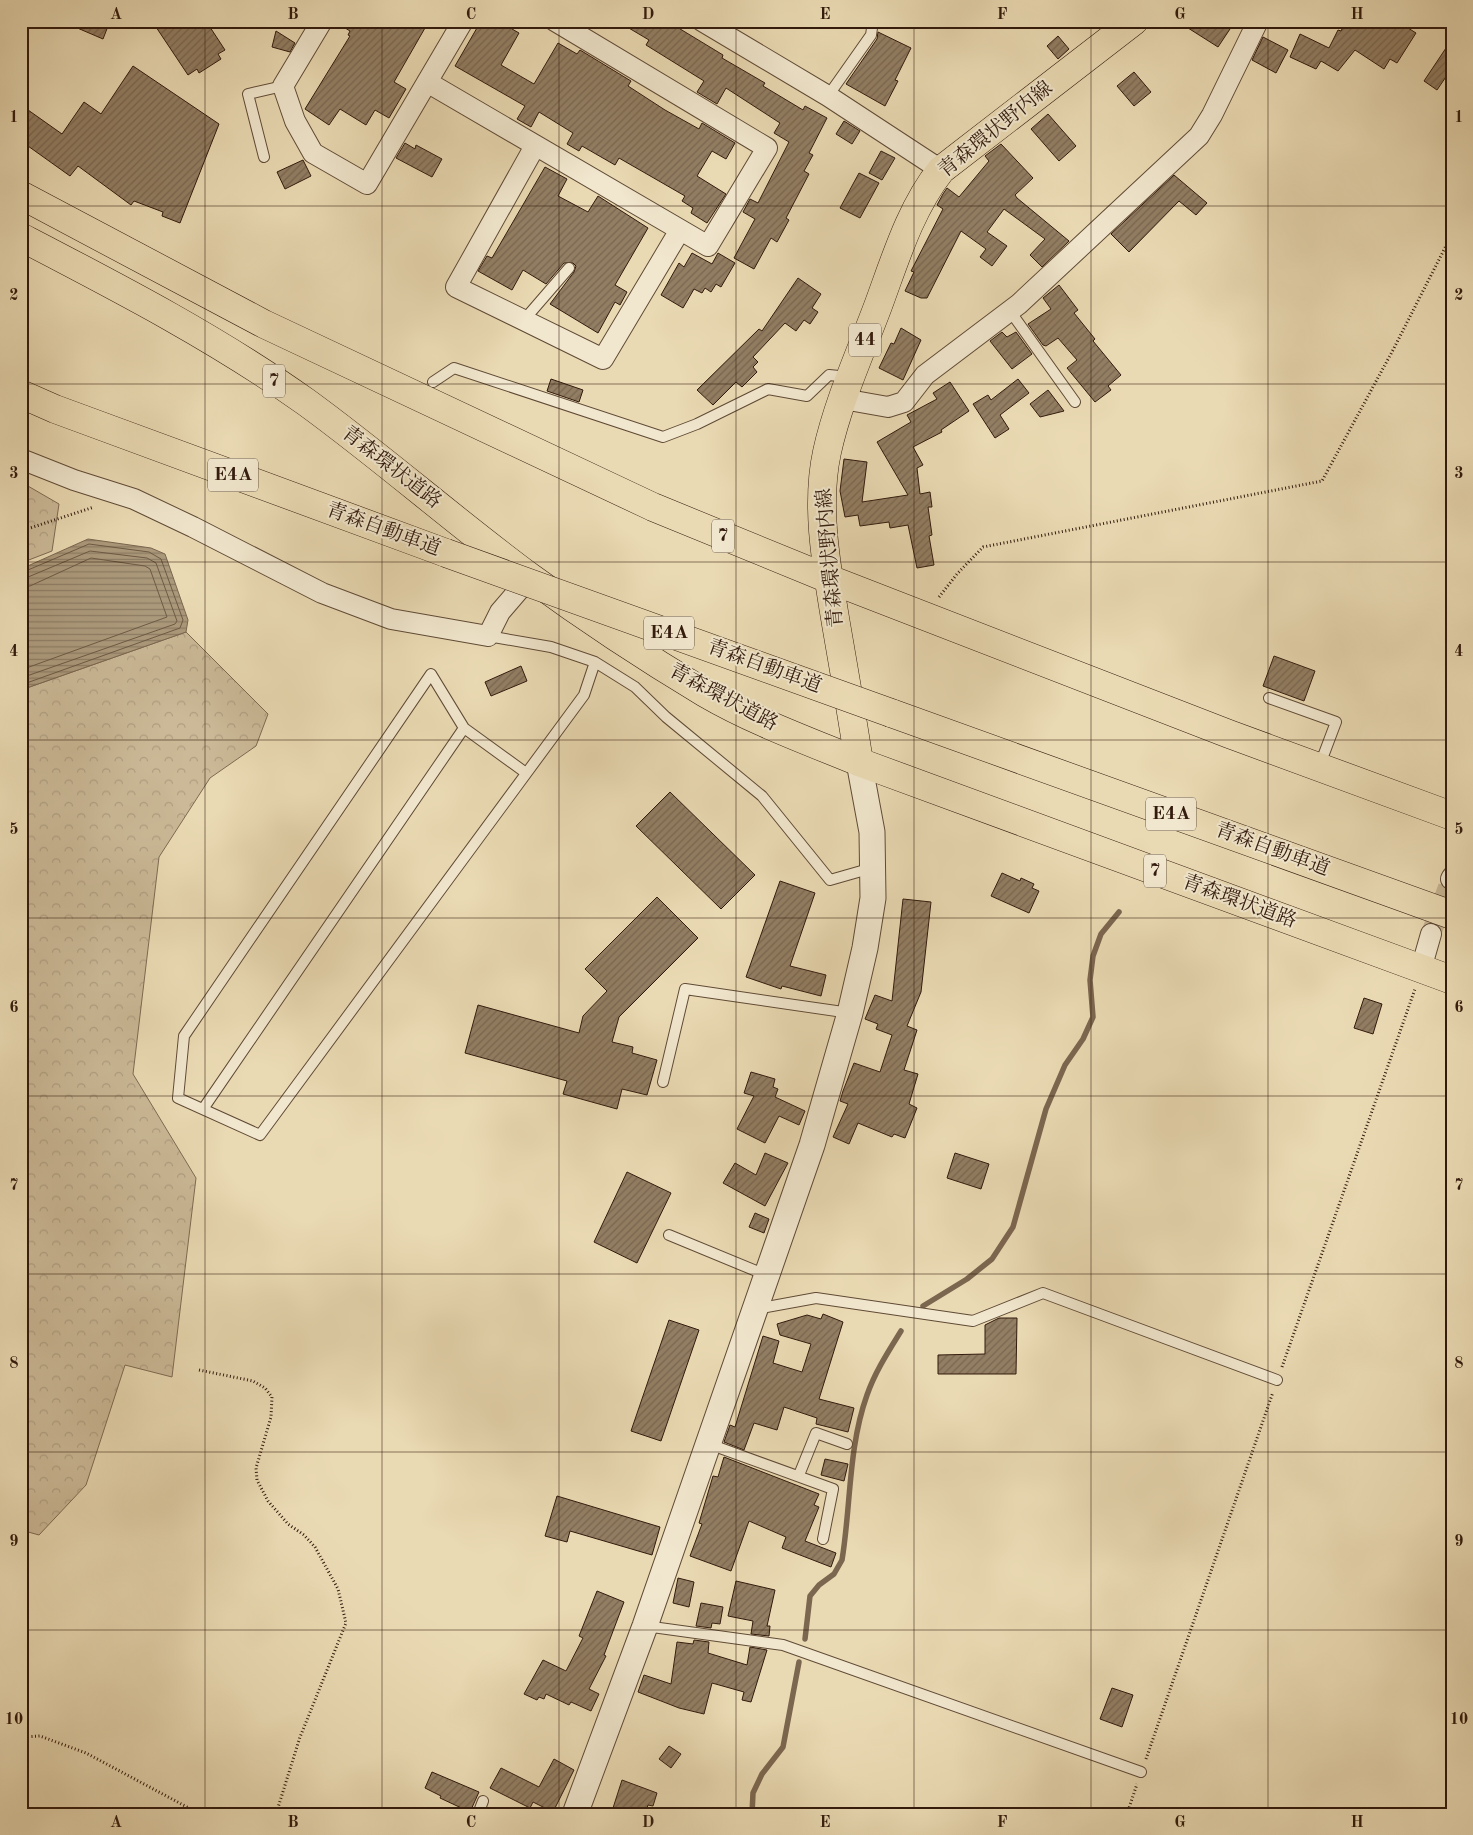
<svg xmlns="http://www.w3.org/2000/svg" width="1473" height="1835" font-family="'Old Standard TT','Noto Serif JP',serif">
  <style>
    .forest { fill: url(#forest-crowns); stroke: #7e6a52 }
    .water { fill: url(#water-rules); stroke: #7b664f }
    .lines { fill: none; stroke-linecap: round; stroke-linejoin: round }
    .shore { stroke: #6e5a44; stroke-width: 1 }
    .stream { stroke: #7b664f; stroke-width: 5.5 }
    .building { fill: url(#building-hatch); stroke: #321a0d }
    .minor-tunnel { stroke: #c5b492; stroke-width: 20; stroke-dasharray: 20 10; stroke-linecap: butt }
    .service-casing { stroke: #604a36; stroke-width: 12 }
    .minor-casing { stroke: #604a36; stroke-width: 22 }
    .tertiary-casing { stroke: #604a36; stroke-width: 27 }
    .primary-casing { stroke: #321a0d; stroke-width: 29 }
    .trunk-casing { stroke: #321a0d; stroke-width: 29 }
    .motorway-casing { stroke: #321a0d; stroke-width: 29 }
    .path { stroke: #321a0d; stroke-width: 3; stroke-dasharray: 1 2.5; stroke-linecap: butt }
    .service { stroke: #f1e7ce; stroke-width: 10 }
    .minor { stroke: #f1e7ce; stroke-width: 20 }
    .tertiary { stroke: #f1e7ce; stroke-width: 25 }
    .primary { stroke: #eadab3; stroke-width: 28 }
    .trunk { stroke: #eadab3; stroke-width: 28 }
    .motorway { stroke: #eadab3; stroke-width: 28 }
    .motorway-bridge-casing { stroke: #321a0d; stroke-width: 29; stroke-linecap: butt }
    .motorway-bridge { stroke: #eadab3; stroke-width: 28 }
    .grid { fill: none; stroke: #321a0d; stroke-width: 1; stroke-opacity: 0.55 }
    .labels { text-anchor: middle; dominant-baseline: central; stroke-width: 4; stroke-linejoin: round; paint-order: stroke }
    .shield { fill: #f1e7ce; stroke: #6b5847; stroke-width: 1 }
    .shield-label { font-size: 19px; font-weight: bold; fill: #321a0d }
    .street-label { font-size: 20px; fill: #321a0d; stroke: #f1e7ce }
    .neatline { fill: none; stroke: #321a0d; stroke-width: 2 }
    .grid-label { font-size: 16px; text-anchor: middle; font-weight: bold; fill: #321a0d }
  </style>
  <defs>
    <pattern id="forest-crowns" width="20" height="18" patternUnits="userSpaceOnUse" patternTransform="scale(1.25)"><rect width="20" height="18" fill="#cbb997"/><path d="M2 6a3 3 0 1 1 6 0M12 15a3 3 0 1 1 6 0" fill="none" stroke="#af9e81"/></pattern>
    <pattern id="water-rules" width="6" height="5" patternUnits="userSpaceOnUse" patternTransform="scale(1.25)"><rect width="6" height="5" fill="#ab997b"/><path d="M0 2.5h6" fill="none" stroke="#8c7c63"/></pattern>
    <pattern id="building-hatch" width="6" height="6" patternUnits="userSpaceOnUse" patternTransform="scale(1.25)"><rect width="6" height="6" fill="#927e63"/><path d="M-1 1l2-2M0 6l6-6M5 7l2-2" fill="none" stroke="#786650"/></pattern>
  </defs>
  <rect width="100%" height="100%" fill="#eadab3"/>
  <filter id="stains"><feTurbulence type="fractalNoise" baseFrequency=".004" numOctaves="4"/><feColorMatrix values="0 0 0 0 .2 0 0 0 0 .09 0 0 0 0 .02 0 0 0 .5 -.17"/></filter>
  <radialGradient id="worn" r=".72"><stop offset=".6" stop-color="#630" stop-opacity="0"/><stop offset="1" stop-color="#630" stop-opacity=".3"/></radialGradient>
  <path class="forest" d="M21,482L59,504L52,551L21,563Z
    M186,632L268,714L256,746L210,778L159,857L133,1074L196,1178L172,1377L125,1365L86,1485L39,1535L21,1530V690Z"/>
  <path class="water" d="M88,539L151,548L165,554L188,620L186,632L21,690V569Z"/>
  <g class="lines">
    <path class="shore" d="M21,573L89,544L149,552L161,559L183,620L180,628L21,685
      M21,580L90,551L147,558L156,563L177,621L175,624L21,678
      M21,587L30,586L91,558L145,566L150,569L167,617L21,670"/>
    <path class="stream" d="M923,1306L967,1279L992,1259L1013,1227L1046,1109L1065,1065L1083,1039L1093,1017L1090,980L1093,956L1101,934L1119,912
      M805,1639L810,1596L819,1585L834,1574L842,1560C851,1506 848,1448 867,1395C875,1372 888,1352 901,1331
      M752,1814L753,1793L762,1774L783,1747L799,1662"/>
  </g>
  <path class="building" d="M61,21H110L103,39Z
    M152,21H206L225,50L218,54L221,59L199,73L197,69L188,75Z
    M334,21H429L394,82L406,89L389,118L375,110L366,125L340,109L329,125L305,109L350,36L348,35L350,31Z
    M481,21H517L512,29L519,33L501,65L534,84L558,43L577,54L580,50L631,81L628,86L665,110L699,129L702,123L735,143L726,159L712,151L697,176L726,194L707,223L691,213L693,208L682,201L685,196L619,158L615,165L582,146L579,151L567,144L573,133L539,112L531,127L517,119L525,106L455,66Z
    M617,21H667L723,55L722,58L765,83L763,86L803,110L805,106L827,118L809,153L813,155L804,171L809,174L786,218L789,220L777,242L771,238L754,269L734,258L755,219L743,212L750,199L758,203L789,142L774,133L780,123L726,88L717,104L697,92L704,81L646,45L649,40Z
    M1177,21H1218L1230,29L1218,47Z
    M1346,21H1397L1416,33L1397,63L1390,59L1384,69L1355,50L1338,71L1321,61L1316,69L1290,57L1300,34L1329,48L1338,30L1341,31Z
    M276,31L295,43L290,52L272,47Z
    M878,32L911,48L895,80L898,81L885,106L846,84L877,39Z
    M1058,36L1069,49L1058,59L1047,46Z
    M1263,37L1288,50L1276,73L1252,60Z
    M1452,39V68L1437,90L1424,81Z
    M133,66L219,124L180,223L162,216L163,212L134,201L131,205L78,166L70,176L21,141V105L62,134L84,102L101,114Z
    M1134,72L1151,92L1134,106L1117,86Z
    M1048,114L1076,146L1059,161L1031,129Z
    M844,121L860,131L852,144L836,134Z
    M405,143L415,149L416,145L442,159L432,177L396,158Z
    M1001,144L1033,178L1015,195L1017,198L1069,241L1042,267L1030,255L1045,239L1004,209L987,232L1007,246L992,266L980,257L986,249L961,231L927,298H921L905,291L914,272L911,271L943,209L937,205L943,194L947,188L959,197L989,161L985,156Z
    M881,151L895,158L882,180L869,173Z
    M303,160L311,176L285,189L277,172Z
    M545,167L567,179L558,196L588,212L598,196L648,228L615,285L627,292L620,305L615,302L598,333L550,304L574,272L576,266L573,263H564L546,284L523,270L512,290L478,271L487,256L492,258Z
    M859,173L879,183L860,218L840,208Z
    M1174,175L1207,203L1196,215L1179,201L1129,252L1111,234Z
    M692,253L712,264L718,253L735,263L721,287L716,284L711,292L705,288L702,293L694,289L683,308L661,295L679,263L684,267Z
    M798,278L821,294L812,308L818,312L810,324L804,320L796,331L785,323L753,357L758,362L753,367L757,372L742,387L736,382L713,405L697,390L759,329L762,331Z
    M1059,285L1078,310L1074,313L1095,339L1093,341L1121,375L1108,386L1111,390L1095,402L1067,368L1077,360L1058,338L1046,346L1043,345L1028,324L1051,309L1043,298Z
    M901,328L921,340L903,380L879,368L891,343L894,344Z
    M1002,332L1007,337L1016,332L1032,354L1012,369L990,341Z
    M551,379L583,390L579,402L547,391Z
    M1018,379L1029,393L1000,415L1009,429L995,438L973,404L988,395L991,400Z
    M950,382L969,411L941,430L942,432L913,447L923,465L917,468L920,494L930,492L932,507H928L932,535L929,536L934,565L917,568L908,525L890,528L889,522L860,526L858,515L845,517L840,491L844,459L867,462L862,502L908,495L877,442L911,422L907,415L937,399L933,393Z
    M1048,390L1064,411L1040,417L1030,404Z
    M1274,656L1315,671L1304,701L1263,686Z
    M521,666L527,681L491,696L485,682Z
    M670,792L755,875L721,909L636,826Z
    M1002,873L1020,881L1021,878L1034,884L1032,888L1039,891L1029,913L991,896Z
    M780,881L815,893L790,966L826,975L821,996L782,986L781,989L746,977Z
    M657,897L698,938L619,1017L612,1042L633,1047L632,1053L657,1060L647,1095L622,1089L617,1109L563,1094L567,1081L465,1053L478,1005L579,1033L583,1016L607,991L585,969Z
    M903,899L931,902L921,992L907,1026L917,1030L904,1070L918,1074L909,1104L917,1108L905,1138L894,1134L892,1137L858,1123L849,1144L833,1137L848,1104L840,1101L843,1091L854,1063L880,1072L892,1035L876,1029L878,1024L865,1019L875,995L892,1001Z
    M1364,998L1382,1004L1373,1034L1354,1028Z
    M751,1072L775,1079L773,1087L778,1089L775,1097L805,1111L799,1125L779,1116L765,1143L737,1129L754,1096L744,1093Z
    M765,1153L788,1163L765,1206L723,1183L735,1163L756,1175Z
    M955,1153L989,1164L981,1189L947,1178Z
    M627,1172L671,1193L637,1263L594,1242Z
    M755,1213L769,1219L764,1233L749,1227Z
    M823,1314L843,1322L819,1399L854,1408L848,1432L816,1424L817,1418L784,1407L777,1430L754,1423L744,1450L724,1442L730,1425L735,1427L763,1336L779,1341L773,1363L802,1372L811,1344L780,1335L777,1324L807,1315L821,1319Z
    M999,1318H1017L1016,1374H938V1355L985,1354V1325Z
    M669,1320L699,1330L661,1441L631,1431Z
    M724,1457L819,1494L814,1505L819,1507L805,1541L836,1553L831,1567L782,1548L786,1537L749,1521L731,1571L690,1556L702,1524L699,1523L713,1476L718,1477Z
    M825,1459L848,1464L844,1481L821,1475Z
    M557,1496L660,1527L652,1555L570,1531L567,1542L545,1536Z
    M678,1578L694,1582L689,1607L673,1603Z
    M736,1581L775,1590L767,1626H770L769,1636L751,1634L753,1621L728,1616Z
    M597,1591L624,1602L604,1655L606,1656L589,1689L599,1694L591,1711L571,1702L569,1705L546,1694L544,1699L539,1697L537,1700L524,1694L543,1660L566,1671L583,1638L579,1636Z
    M701,1603L723,1607L720,1624L712,1623L711,1628L696,1626Z
    M694,1640L709,1642L708,1653L747,1665L750,1647L767,1650L751,1702L742,1700L744,1692L712,1683L704,1714L679,1708L638,1692L644,1675L671,1684L677,1642L693,1644Z
    M1112,1688L1133,1695L1122,1727L1100,1719Z
    M669,1746L681,1754L671,1768L659,1759Z
    M554,1759L574,1770L553,1812L533,1802L530,1808L490,1788L501,1768L539,1787Z
    M432,1772L479,1792L470,1812L440,1798L441,1796L425,1788Z
    M622,1780L657,1793L653,1806L648,1805L645,1814H629L613,1808Z"/>
  <g class="lines">
    <path class="minor-tunnel" d="M1431,934L1451,879"/>
    <defs>
      <path id="service" d="M828,96L871,35L873,21
        M264,157L248,94L283,86
        M1010,311L1075,402
        M524,320L569,268
        M433,382L454,368L663,437L697,424L768,389L807,396L829,375L849,377
        M488,636L551,647L595,662L635,687L666,717L762,796L830,880L872,868
        M1269,698L1336,722L1319,767
        M526,773L464,728L431,674L184,1036L178,1098L260,1135L584,695L595,662
        M663,1082L685,989L850,1013
        M203,1109L464,728
        M669,1235L766,1275
        M756,1309L816,1298L973,1321L1043,1293L1277,1380
        M709,1444L833,1489L823,1539
        M799,1475L816,1433L847,1444
        M645,1626L783,1645L1141,1772
        M478,1814L483,1801"/>
      <path id="minor" d="M322,21L283,86L295,121L313,153L367,184L463,21
        M702,21L828,96L941,170
        M427,82L708,246L767,148L555,21
        M535,146L456,287L603,359L680,230
        M843,399L888,407L904,402L925,375L1019,304L1199,136L1212,115L1258,21
        M21,459L74,480L134,499L193,527L322,593L391,619L488,636L500,612L530,577
        M1451,879L1452,877
        M1421,969L1431,934"/>
      <path id="tertiary" d="M575,1814L645,1626L812,1145L850,1013L865,948L873,898L872,832L859,762"/>
      <path id="primary" d="M859,762C852,716 844,670 836,624C827,569 815,507 827,452C838,402 860,354 878,306C895,260 910,209 941,170L1134,21"/>
      <path id="trunk" d="M21,195L264,324L653,507L829,579L1229,734L1452,816
        M21,237C119,288 216,338 306,402C383,458 454,521 530,577C586,618 645,657 705,693C753,721 808,741 859,762L1452,980"/>
      <path id="motorway" d="M21,394L55,409L446,553
        M891,713L1452,915"/>
    </defs>
    <use href="#service" class="service-casing"/>
    <use href="#minor" class="minor-casing"/>
    <use href="#tertiary" class="tertiary-casing"/>
    <use href="#primary" class="primary-casing"/>
    <use href="#trunk" class="trunk-casing"/>
    <use href="#motorway" class="motorway-casing"/>
    <path class="path" d="M21,531L94,507
      M939,597L957,574L983,547L1322,481L1393,350L1452,234
      M1282,1367L1415,989
      M199,1370L253,1381L265,1388L272,1397L271,1417L256,1468L257,1480L268,1501L288,1524L304,1535L315,1547L338,1589L346,1623L300,1737L276,1814
      M21,1737L40,1736L86,1753L200,1814
      M1146,1759L1273,1392
      M1127,1814L1137,1784"/>
    <use href="#service" class="service"/>
    <use href="#minor" class="minor"/>
    <use href="#tertiary" class="tertiary"/>
    <use href="#primary" class="primary"/>
    <use href="#trunk" class="trunk"/>
    <use href="#motorway" class="motorway"/>
    <defs>
      <path id="motorway-bridge" d="M446,553L891,713"/>
    </defs>
    <use href="#motorway-bridge" class="motorway-bridge-casing"/>
    <use href="#motorway-bridge" class="motorway-bridge"/>
  </g>
  <path class="grid" d="M205,21V1814M382,21V1814M559,21V1814M736,21V1814M914,21V1814M1091,21V1814M1268,21V1814M21,206H1452M21,384H1452M21,562H1452M21,740H1452M21,918H1452M21,1096H1452M21,1274H1452M21,1452H1452M21,1630H1452"/>
  <g class="labels">
    <g class="shield">
      <rect x="849" y="323.5" width="32" height="33" rx="4"/>
      <rect x="263" y="364.5" width="22" height="33" rx="4"/>
      <rect x="208" y="458.5" width="50" height="33" rx="4"/>
      <rect x="712" y="519.5" width="22" height="33" rx="4"/>
      <rect x="644" y="616.5" width="50" height="33" rx="4"/>
      <rect x="1146" y="797.5" width="50" height="33" rx="4"/>
      <rect x="1144" y="854.5" width="22" height="33" rx="4"/>
    </g>
    <g class="shield-label">
      <text x="865" y="340">44</text>
      <text x="274" y="381">7</text>
      <text x="233" y="475">E4A</text>
      <text x="723" y="536">7</text>
      <text x="669" y="633">E4A</text>
      <text x="1171" y="814">E4A</text>
      <text x="1155" y="871">7</text>
    </g>
    <g class="street-label">
      <text transform="translate(996 130) rotate(-39)">青森環状野内線</text>
      <text transform="translate(391 468) rotate(38)">青森環状道路</text>
      <text transform="translate(383 530) rotate(20)">青森自動車道</text>
      <text transform="translate(831 558) rotate(-95)">青森環状野内線</text>
      <text transform="translate(764 667) rotate(20)">青森自動車道</text>
      <text transform="translate(723 698) rotate(28)">青森環状道路</text>
      <text transform="translate(1272 850) rotate(20)">青森自動車道</text>
      <text transform="translate(1239 902) rotate(20)">青森環状道路</text>
    </g>
  </g>
  <rect width="1473" height="1835" fill="none" stroke="#eadab3" stroke-width="55"/>
  <rect x="28" y="28" width="1418" height="1780" class="neatline"/>
  <g class="grid-label">
    <text x="116" y="19">A</text>
    <text x="293" y="19">B</text>
    <text x="471" y="19">C</text>
    <text x="648" y="19">D</text>
    <text x="825" y="19">E</text>
    <text x="1002" y="19">F</text>
    <text x="1180" y="19">G</text>
    <text x="1357" y="19">H</text>
    <text x="14" y="122">1</text>
    <text x="1459" y="122">1</text>
    <text x="14" y="300">2</text>
    <text x="1459" y="300">2</text>
    <text x="14" y="478">3</text>
    <text x="1459" y="478">3</text>
    <text x="14" y="656">4</text>
    <text x="1459" y="656">4</text>
    <text x="14" y="834">5</text>
    <text x="1459" y="834">5</text>
    <text x="14" y="1012">6</text>
    <text x="1459" y="1012">6</text>
    <text x="14" y="1190">7</text>
    <text x="1459" y="1190">7</text>
    <text x="14" y="1368">8</text>
    <text x="1459" y="1368">8</text>
    <text x="14" y="1546">9</text>
    <text x="1459" y="1546">9</text>
    <text x="14" y="1724">10</text>
    <text x="1459" y="1724">10</text>
    <text x="116" y="1827">A</text>
    <text x="293" y="1827">B</text>
    <text x="471" y="1827">C</text>
    <text x="648" y="1827">D</text>
    <text x="825" y="1827">E</text>
    <text x="1002" y="1827">F</text>
    <text x="1180" y="1827">G</text>
    <text x="1357" y="1827">H</text>
  </g>
  <rect width="100%" height="100%" filter="url(#stains)"/>
  <rect width="100%" height="100%" fill="url(#worn)"/>
</svg>
